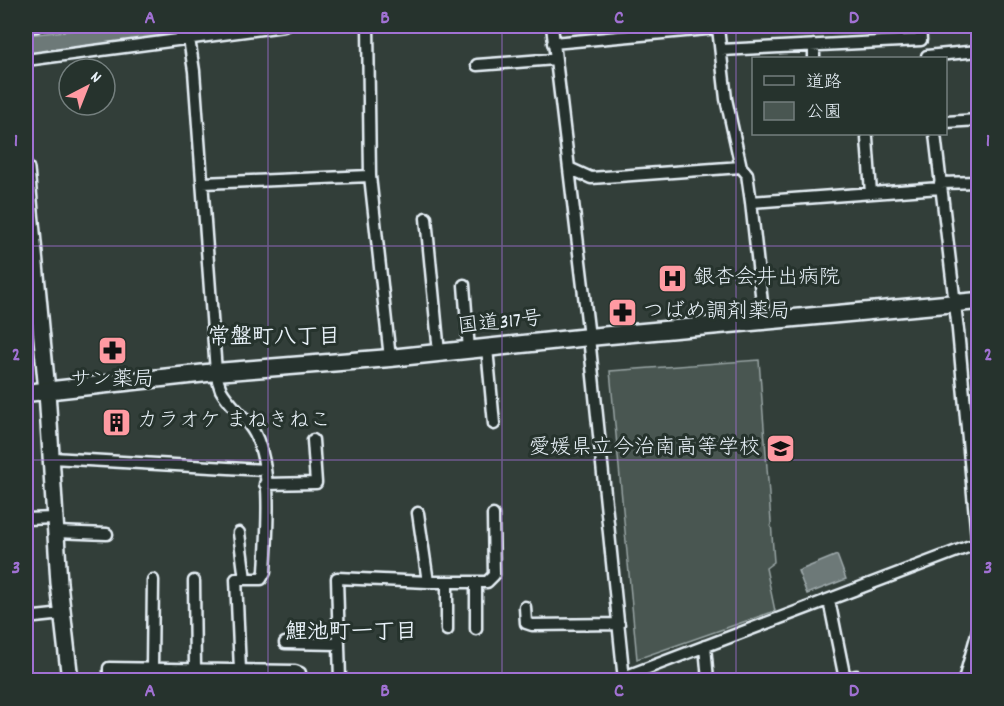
<svg xmlns="http://www.w3.org/2000/svg" width="1004" height="706" font-family="Dekko,'Klee One',sans-serif">
  <style>
    .green { fill: #495651; stroke: #98a4a4; stroke-width: 1.5 }
    .water { fill: #6d7978; stroke: #9ea9ab; stroke-width: 1.5 }
    .lines { fill: none; stroke-linecap: round; stroke-linejoin: round }
    .minor-casing { stroke: #e8f1f8; stroke-width: 15 }
    .secondary-casing { stroke: #e8f1f8; stroke-width: 20 }
    .trunk-casing { stroke: #e8f1f8; stroke-width: 21 }
    .minor { stroke: #26332d; stroke-width: 10 }
    .secondary { stroke: #26332d; stroke-width: 15 }
    .trunk { stroke: #26332d; stroke-width: 16 }
    .grid { fill: none; stroke: #a171d3; stroke-width: 1.5; stroke-opacity: 0.55 }
    .labels { text-anchor: middle; dominant-baseline: central; stroke-width: 6; stroke-linejoin: round; paint-order: stroke }
    .poi-label { font-size: 21px; fill: #e8f1f8; stroke: #26332d; text-anchor: start }
    .street-label { font-size: 21px; fill: #e8f1f8; stroke: #26332d }
    .neighbourhood-label { font-size: 22px; font-weight: bold; fill: #e8f1f8; stroke: #26332d }
    .neatline { fill: none; stroke: #a171d3; stroke-width: 2 }
    .grid-label { font-size: 20px; text-anchor: middle; font-weight: bold; fill: #a171d3 }
  </style>
  <rect width="100%" height="100%" fill="#323e39"/>
  <filter id="ink" filterUnits="userSpaceOnUse"><feTurbulence type="fractalNoise" baseFrequency=".0167" numOctaves="2"/><feDisplacementMap in="SourceGraphic" scale="12" xChannelSelector="R" yChannelSelector="G"/><feConvolveMatrix kernelMatrix="1 2 1 2 8 2 1 2 1" color-interpolation-filters="sRGB"/></filter>
  <g filter="url(#ink)">
    <path class="green" d="M759,360L774,562L766,568L775,611L637,659L610,371Z"/>
    <path class="water" d="M115,26H254L26,56V35Z
      M837,555L846,579L807,594L798,571Z"/>
    <g class="lines">
      <defs>
        <path id="minor" d="M187,26L194,71L216,372C217,378 219,385 221,390C230,406 247,418 255,434C273,470 267,532 265,572L261,579H236L240,670
          M368,26L370,176L390,358
          M552,26L589,337L624,680
          M26,27L36,26
          M553,43L718,28L726,99L741,167L747,174L751,202L764,321
          M814,45V58
          M721,50L921,40L920,26
          M927,56L978,51
          M26,60L284,26
          M477,65L555,59
          M946,122L978,120
          M935,134L958,330L978,549
          M867,138L871,193
          M569,168L591,178L741,167
          M203,183L370,176
          M940,183L978,182
          M751,202L940,188
          M426,218L439,353
          M464,285L469,350
          M487,348L494,424
          M52,458L264,470
          M265,484L316,483L313,440
          M26,519L55,518
          M56,532L107,534
          M239,533L245,579
          M194,581L195,669
          M428,582H487L494,575L493,515
          M476,582V629
          M829,600L845,679L856,676L858,680
          M525,607L526,623L532,625L619,624
          M26,618L63,614
          M447,630V582
          M285,643L339,644
          M705,646L708,680
          M152,669L153,580
          M624,677L978,543
          M109,680V668L295,671L300,673L301,680
          M340,680L337,578L428,582L418,513
          M964,680L978,630"/>
        <path id="secondary" d="M26,169L47,391L59,583L70,680"/>
        <path id="trunk" d="M26,393L216,372L390,358L589,337L978,301"/>
      </defs>
      <use href="#minor" class="minor-casing"/>
      <use href="#secondary" class="secondary-casing"/>
      <use href="#trunk" class="trunk-casing"/>
      <use href="#minor" class="minor"/>
      <use href="#secondary" class="secondary"/>
      <use href="#trunk" class="trunk"/>
    </g>
  </g>
  <path class="grid" d="M268,26V680M502,26V680M736,26V680M26,246H978M26,460H978"/>
  <defs>
    <symbol id="hospital-square" viewBox="-11 -11 22 22"><rect x="-9" y="-9" width="18" height="18" rx="4" fill="#ff9aa2" stroke="#26332d"/><path d="M-5-5h3v3.5h4V-5h3V5h-3V1.5h-4V5h-3Z" fill="#111"/></symbol>
    <symbol id="pharmacy-square" viewBox="-11 -11 22 22"><rect x="-9" y="-9" width="18" height="18" rx="4" fill="#ff9aa2" stroke="#26332d"/><path d="M-2-6h4v4h4v4h-4v4h-4v-4h-4v-4h4Z" fill="#111"/></symbol>
    <symbol id="building-square" viewBox="-11 -11 22 22"><rect x="-9" y="-9" width="18" height="18" rx="4" fill="#ff9aa2" stroke="#26332d"/><path d="M-4-6H4V6H1V3H-1V6H-4ZM-2.5-4.3h1.7v1.8h-1.7ZM.8-4.3h1.7v1.8H.8ZM-2.5-1h1.7V.8h-1.7ZM.8-1h1.7V.8H.8Z" fill="#111"/></symbol>
    <symbol id="school-square" viewBox="-11 -11 22 22"><rect x="-9" y="-9" width="18" height="18" rx="4" fill="#ff9aa2" stroke="#26332d"/><path d="M0-5L7-2L0 1L-7-2ZM-4 1L0 2.5L4 1V4Q0 6-4 4Z" fill="#111"/></symbol>
  </defs>
  <g fill-rule="evenodd">
    <use href="#hospital-square" x="656" y="262" width="33" height="33"/>
    <use href="#pharmacy-square" x="606" y="296" width="33" height="33"/>
    <use href="#pharmacy-square" x="96" y="334" width="33" height="33"/>
    <use href="#building-square" x="100" y="406" width="33" height="33"/>
    <use href="#school-square" x="764" y="432" width="33" height="33"/>
  </g>
  <g class="labels">
    <g class="poi-label">
      <text x="693" y="279">銀杏会井出病院</text>
      <text x="643" y="313">つばめ調剤薬局</text>
      <text x="112" y="381" text-anchor="middle">サン薬局</text>
      <text x="137" y="422">カラオケ まねきねこ</text>
      <text x="760" y="449" text-anchor="end">愛媛県立今治南高等学校</text>
    </g>
    <g class="street-label">
      <text transform="translate(500 324) rotate(-6)">国道317号</text>
    </g>
    <g class="neighbourhood-label">
      <text x="274" y="338">常盤町八丁目</text>
      <text x="351" y="633">鯉池町一丁目</text>
    </g>
  </g>
  <rect width="1004" height="706" fill="none" stroke="#26332d" stroke-width="66"/>
  <rect x="752" y="57" width="195" height="78" fill="#26332d" stroke="#747f7e" stroke-width="1.5"/>
  <rect x="764" y="76" width="30" height="9" fill="#26332d" stroke="#747f7e" stroke-width="1.5"/>
  <text x="806" y="87" font-size="18" fill="#e8f1f8">道路</text>
  <rect x="764" y="102" width="30" height="18" fill="#495651" stroke="#747f7e" stroke-width="1.5"/>
  <text x="806" y="117" font-size="18" fill="#e8f1f8">公園</text>
  <g transform="translate(87 87) rotate(42)"><circle r="28" fill="#26332d" stroke="#747f7e" stroke-width="1.5"/>
  <path d="M0-4.5L10 22L0 15L-10 22Z" fill="#ff9aa2"/>
  <text y="-9" font-size="16" font-weight="bold" text-anchor="middle" fill="#e8f1f8">N</text>
  </g>
  <rect x="33" y="33" width="938" height="640" class="neatline"/>
  <g class="grid-label">
    <text x="150" y="23">A</text>
    <text x="385" y="23">B</text>
    <text x="619" y="23">C</text>
    <text x="854" y="23">D</text>
    <text x="16" y="146">1</text>
    <text x="988" y="146">1</text>
    <text x="16" y="360">2</text>
    <text x="988" y="360">2</text>
    <text x="16" y="573">3</text>
    <text x="988" y="573">3</text>
    <text x="150" y="696">A</text>
    <text x="385" y="696">B</text>
    <text x="619" y="696">C</text>
    <text x="854" y="696">D</text>
  </g>
</svg>
